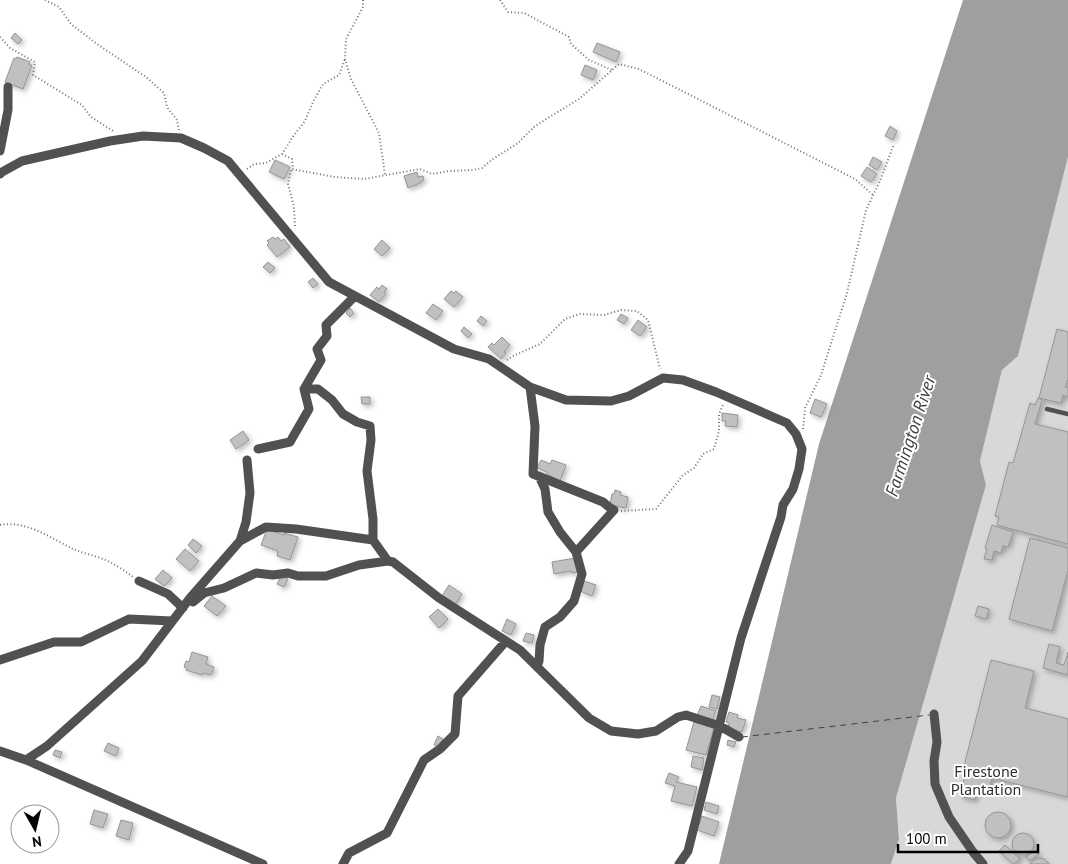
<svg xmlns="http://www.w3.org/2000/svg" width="1068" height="864" font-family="'PT Sans',sans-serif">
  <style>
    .green { fill: #d8d8d8 }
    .water { fill: #9f9f9f }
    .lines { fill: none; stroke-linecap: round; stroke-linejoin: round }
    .ferry { stroke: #404040; stroke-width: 1; stroke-dasharray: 6 5; stroke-linecap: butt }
    .building { fill: #c0c0c0; stroke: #959595; filter: url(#shadow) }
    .path { stroke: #737373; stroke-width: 2; stroke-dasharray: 1 2.5; stroke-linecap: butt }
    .lane { stroke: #515151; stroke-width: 4.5 }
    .street { stroke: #515151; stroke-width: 9 }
    .labels { text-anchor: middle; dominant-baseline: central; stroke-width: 4; stroke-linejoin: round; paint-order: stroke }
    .park-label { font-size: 16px; fill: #2f2f2f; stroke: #fff }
    .water-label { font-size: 18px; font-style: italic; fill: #404040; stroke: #fff }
  </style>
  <defs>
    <filter id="shadow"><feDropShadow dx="2.5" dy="2.5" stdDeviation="2.5" flood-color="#0004"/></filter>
  </defs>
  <rect width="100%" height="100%" fill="#fff"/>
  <path class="green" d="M1068,157V864H891L899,839L896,798L986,485L980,461L1002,370L1018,356Z"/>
  <path class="water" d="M963,0H1068V157L1018,356L1002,370L980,461L986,485L896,798L899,839L891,864H719L819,444Z"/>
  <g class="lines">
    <path class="ferry" d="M742,737L929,715"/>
  </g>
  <path class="building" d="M15,33L22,40L18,44L11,38Z
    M597,43L620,52L616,62L593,52Z
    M17,57L30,62L29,65H32L23,89L5,82L14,58L16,59Z
    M585,65L597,70L593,80L581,75Z
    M890,126L897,131L893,140L885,136Z
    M873,157L882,162L877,170L869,165Z
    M275,160L290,167L284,179L269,172Z
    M867,167L877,174L871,182L861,176Z
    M417,172L418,177L423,176L424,180L420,182V183L408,188L404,176Z
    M273,237L275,239L278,237L281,241L284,239L290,247L277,257L267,245L269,243L267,241Z
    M382,240L390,248L382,256L374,249Z
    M268,262L275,268L270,273L263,267Z
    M313,278L318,284L313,288L308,282Z
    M382,285L387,289L384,292L386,294L379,302L370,295L377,287L379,289Z
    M451,291L454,293L456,291L463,297L454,307L444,299Z
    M433,304L443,311L436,320L426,313Z
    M350,308L354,313L350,317L346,313Z
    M621,314L628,318L624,324L617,320Z
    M481,316L487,321L483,326L477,321Z
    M638,320L647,327L640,336L631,330Z
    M464,327L472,334L468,338L461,331Z
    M1057,329L1068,332V379L1065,387H1068V397L1063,395L1061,403L1039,398Z
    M502,337L510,345L504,352L506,353L501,359L488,347L492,343L494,345Z
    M361,397H370V404H362Z
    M1038,398L1042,400L1035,424L1068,432V544L997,525L999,517L995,516L1009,462L1013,463L1030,403L1035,405Z
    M815,399L827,404L821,417L810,413Z
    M722,413L738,415L737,427L725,426L726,421H722Z
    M243,431L249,440L236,449L230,440Z
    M541,460L550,464L552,460L566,465L560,481L547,474V472L537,468Z
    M615,490L621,492L620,495L628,497L626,508L610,505L612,494H614Z
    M992,525L1013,532L1008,547L1003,546L1001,553L994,551L992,560L984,559L987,549L985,548Z
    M267,529L284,535V533L298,537L290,560L277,556L278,551L261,545Z
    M1030,538L1068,548V570L1052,631L1009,619Z
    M193,539L202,546L196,553L188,545Z
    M185,549L199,561L190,571L176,559Z
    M575,558L577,572L572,573L571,571L554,574L552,562Z
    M163,570L172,578L164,586L155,579Z
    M281,576L288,579L284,587L277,584Z
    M584,581L596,585L592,596L580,591Z
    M449,585L462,594L455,605L442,596Z
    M212,596L226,606L217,616L204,606Z
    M978,606L989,609L986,619L975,616Z
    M438,609L448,619L439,628L429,617Z
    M507,619L516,624L511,635L502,631Z
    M526,633L534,635L532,643L523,641Z
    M1049,644L1060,647L1056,663L1064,665L1068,652V675L1043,668Z
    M192,652L208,657L206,664L214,667L211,675L203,673L202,675L186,670L187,668L184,667L186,661L189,662Z
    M991,660L1034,671L1025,708L1068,719V797L992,778L989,789L978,786L975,800L960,796L966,771L963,770Z
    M712,695L720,697L717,709L709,707Z
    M701,706L716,711L712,721L697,716Z
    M729,712L738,715L737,718L746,720L742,732L728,728L729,723L726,722Z
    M694,722L714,728L706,755L686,750Z
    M438,736L443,739L439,747L434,745Z
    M728,740L736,742L734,747L727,745Z
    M108,743L119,748L116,756L104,751Z
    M55,750L62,752L60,758L53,755Z
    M693,756L704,758L702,770L691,767Z
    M669,773L679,777L676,782L697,787L692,806L671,801L675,786L665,783Z
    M706,802L719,806L717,814L704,810Z
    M94,810L108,814L103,828L90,824Z
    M985 825a13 13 0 1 1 26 0a13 13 0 1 1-26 0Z
    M702,816L719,822L714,836L697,830Z
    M121,820L133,823L129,840L116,836Z
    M1012 844a11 11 0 1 1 22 0a11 11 0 1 1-22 0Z
    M1005,845L1020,859L1014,864H1013L999,851Z
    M1036,850L1039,854L1029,861L1026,857Z
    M1039,858L1044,859L1049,864H1030L1034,860Z"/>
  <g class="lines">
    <path class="path" d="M45,0L59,7L71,24L97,44L146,77L164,93L167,107L177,120L179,130
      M363,0V7L346,39L345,59L351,79L379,133L385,175
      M500,0L508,12L524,13L569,37L571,44L589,60L612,70
      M0,37L10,48L35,62L33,75L82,105L91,117L113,131
      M282,154L292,159L293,169
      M247,169L254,164L266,163L282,154L294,135L305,121L313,102L323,84L339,75L345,59
      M295,226L294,207L288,184L291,169L335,177L364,179L420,169L432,174L449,171L473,170L482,168L493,159L518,143L535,126L579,99L619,64L639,69L855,179L873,195
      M507,360L513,356L540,344L565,319L580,314L604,315L621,310L637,311L648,320L660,369
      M803,429L805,408L821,375L847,293L866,210L880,181L894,144
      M621,511L656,509L683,475L694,468L703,454L714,449L719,431V414L723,405
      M0,525C26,520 51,538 73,549C82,553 93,555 103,559C113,563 124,570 133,577"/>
    <path class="lane" d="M1047,409L1068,414"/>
    <path class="street" d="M0,151L8,110V87
      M0,174L2,172L22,161L110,141L143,136L181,138L204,148L228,161L329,282L454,349L489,359L530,387L566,400L611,401L629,396L663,378L683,380L716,392L787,423L796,434L802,449L799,469L793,489L783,505L781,517L741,638L688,851L679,864
      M530,387L535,426L533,474L603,502L609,507L614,510L576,552L582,574L574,601L560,617L545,627L540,645L539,661L537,667
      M304,389H318L332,400L343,414L357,422L370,426L371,440L367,471L373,519V540
      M258,449L290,442L309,409L304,389L321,360L317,349L327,336L326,325L355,296
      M539,476L545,489L548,512L560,532L576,552
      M240,541L266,527L296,529L373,540L388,561L393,562L439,598L520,650L589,718L611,731L638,734L656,731L678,717L686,715L720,726L739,737
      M139,581L168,594L183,608
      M193,602L204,593L224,588L256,573L273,575L288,573L298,576H326L359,565L388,561
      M0,660L54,642H81L129,619L172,621
      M934,714L937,742L934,761L935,784L949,817L973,852L983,864
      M0,751L26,760L263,864
      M26,760L47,746L142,661L190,598L240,541L246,522L250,493L247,460
      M343,864L349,853L387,833L424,760L440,749L455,734L458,696L506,641"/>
  </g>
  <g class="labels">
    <g class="park-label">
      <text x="986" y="771">Firestone<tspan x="986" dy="18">Plantation</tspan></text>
    </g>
    <g class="water-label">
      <text transform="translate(910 436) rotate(-72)">Farmington River</text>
    </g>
  </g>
  <g transform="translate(35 829) rotate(172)"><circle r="24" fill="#ffffff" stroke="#999999"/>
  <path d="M0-4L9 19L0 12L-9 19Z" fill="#000000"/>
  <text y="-8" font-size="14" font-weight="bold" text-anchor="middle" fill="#000000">N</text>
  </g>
  <path d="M898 844v8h140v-8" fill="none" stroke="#000000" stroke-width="2.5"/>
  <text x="906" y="844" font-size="15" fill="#000000" stroke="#ffffff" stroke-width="4" paint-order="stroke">100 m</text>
</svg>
